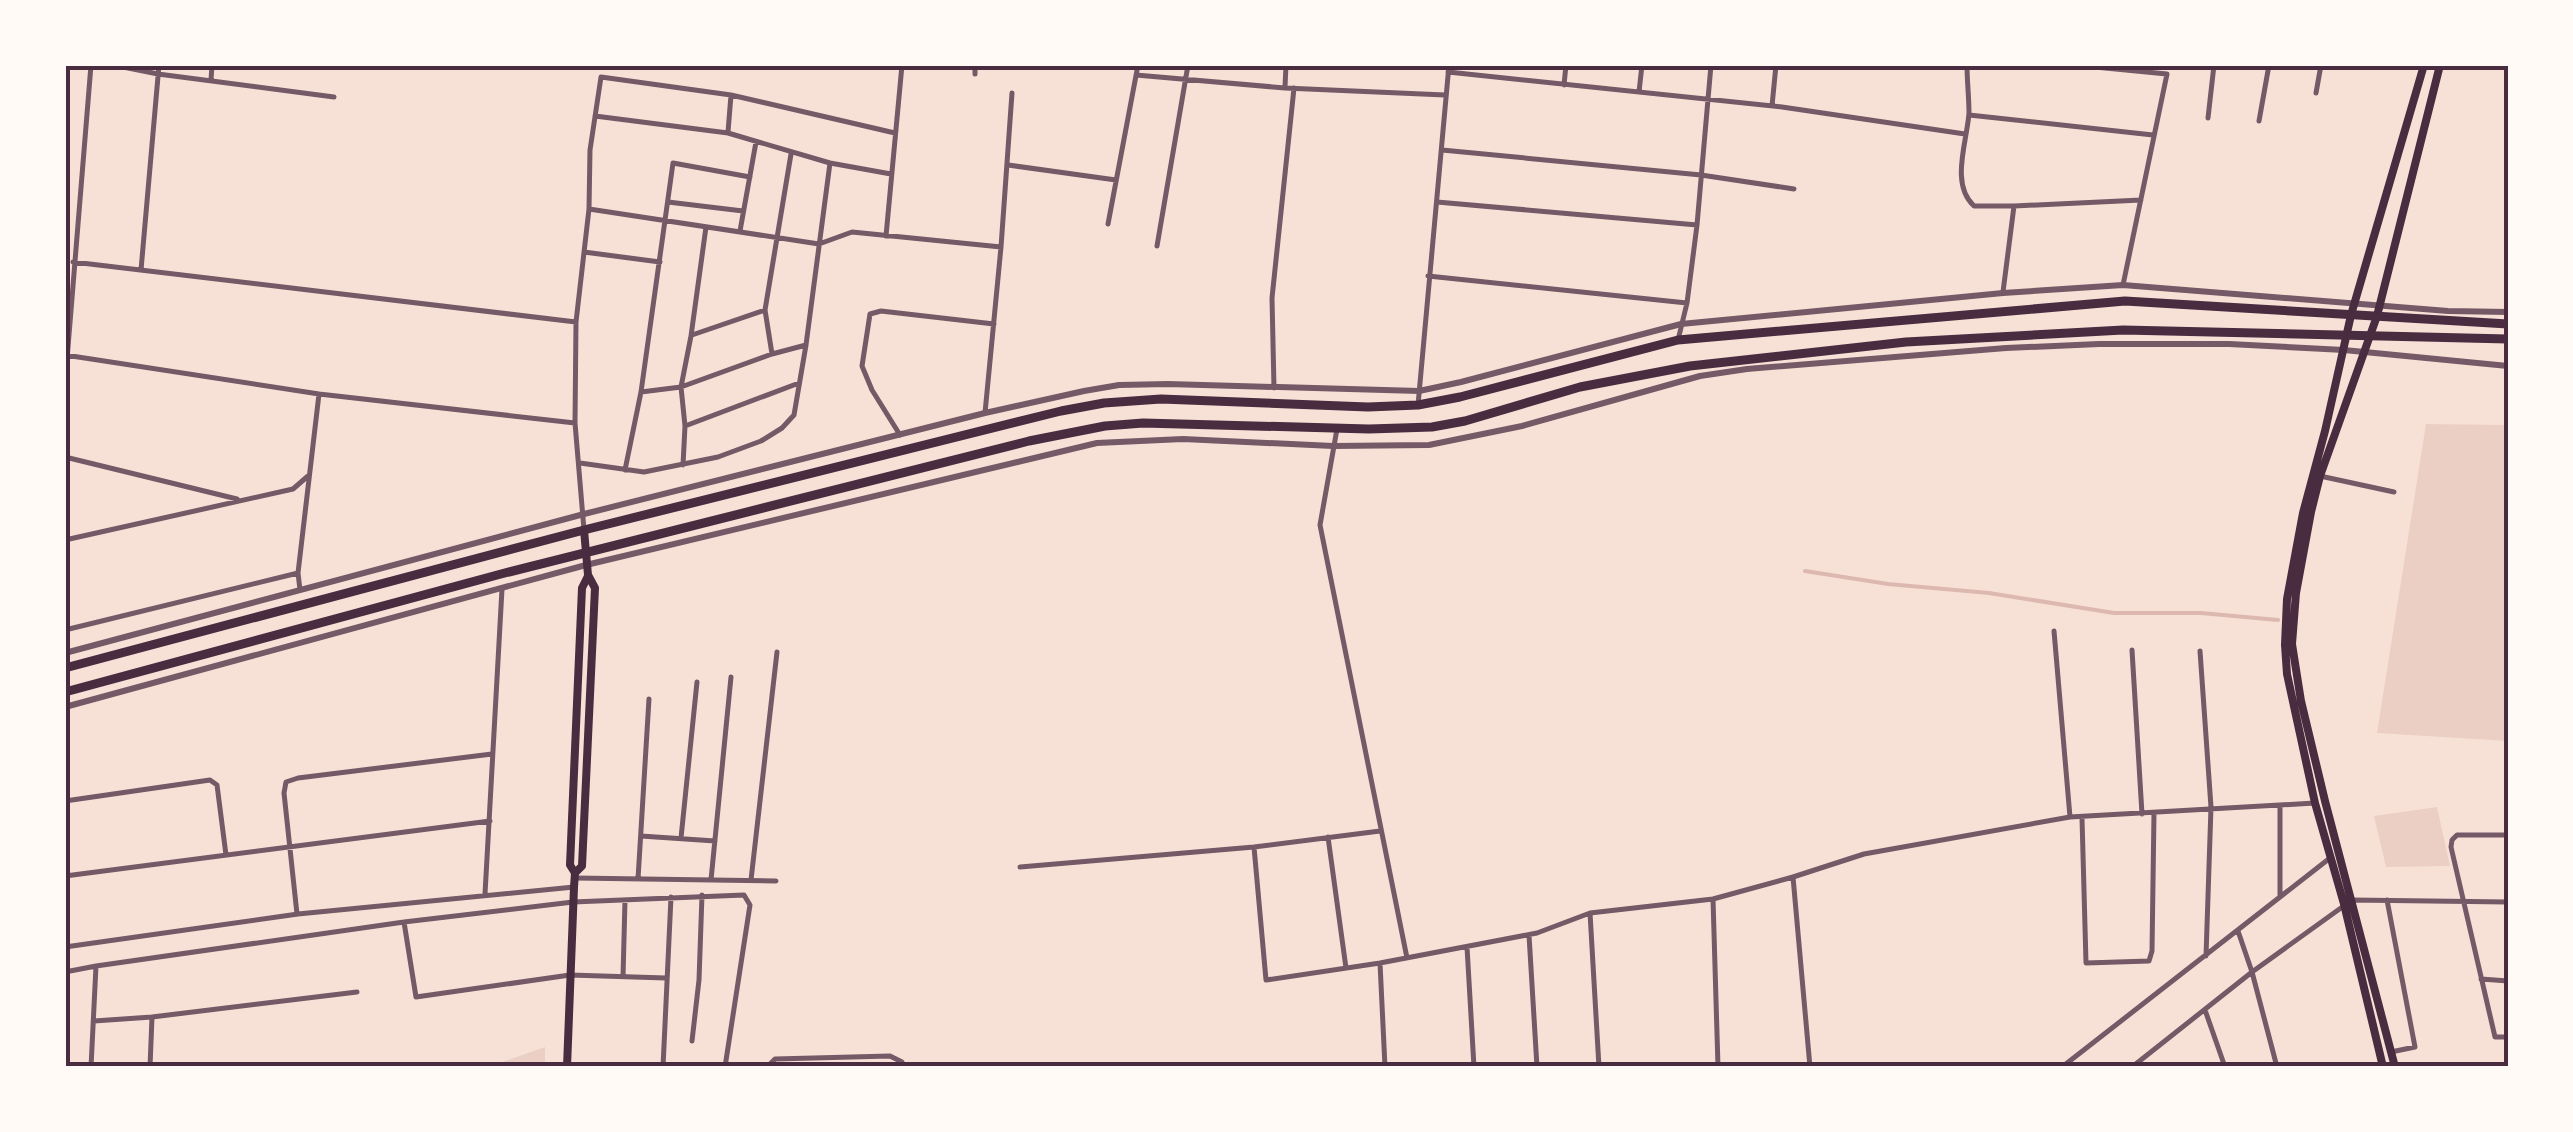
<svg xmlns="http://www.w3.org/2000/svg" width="2573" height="1132" font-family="'Space Grotesk',sans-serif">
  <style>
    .green { fill: #ebcfc5 }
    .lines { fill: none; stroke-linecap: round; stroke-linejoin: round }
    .stream { stroke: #dcb8b0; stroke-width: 4 }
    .minor { stroke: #755966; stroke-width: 5 }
    .tertiary { stroke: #755966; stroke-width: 6 }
    .secondary { stroke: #4a2c40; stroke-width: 8 }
    .trunk { stroke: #4a2c40; stroke-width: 9 }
    .neatline { fill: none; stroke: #4a2c40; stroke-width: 4 }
  </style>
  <rect width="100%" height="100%" fill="#f7e1d7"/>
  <path class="green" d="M2426,424L2508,425V741L2377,733Z
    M2437,807L2450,866L2386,867L2374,816Z
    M545,1047V1067H488Z"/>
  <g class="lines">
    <path class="stream" d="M1805,571L1888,584L1989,593L2114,613H2201L2278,620"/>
    <path class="minor" d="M113,65L158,74L334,97
      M1967,65C1967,81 1969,97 1969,113C1967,142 1950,184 1974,206H2014L2003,292
      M2074,65L2167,74L2123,285
      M1448,72L1782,107L1965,134
      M975,74V65
      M1136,75L1285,88L1445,95
      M211,80L212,65
      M1564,85L1566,65
      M1285,87L1286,65
      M1639,92L1642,65
      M2316,93L2321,65
      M1772,106L1776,65
      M1969,115L2153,135
      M595,116L728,133L830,163L891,174
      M2208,118L2214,65
      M2259,121L2269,65
      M728,132L731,95
      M1442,150L1701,175L1794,189
      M1008,165L1116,180
      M668,202L743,211
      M1437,202L1697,225
      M2014,206L2141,200
      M589,209L819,244L852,232L1001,247
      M1108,224L1138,65
      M740,231L756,142
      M886,236L902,65
      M1157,246L1188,65
      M584,252L660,262
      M73,262L576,322
      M141,270L159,65
      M1428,276L1687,303
      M692,335L765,310
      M1678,340L1687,303L1697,225L1711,65
      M772,354L765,310L791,154
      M65,355L319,394L575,423L584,530
      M65,384L91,65
      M1274,388L1272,298L1294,88
      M641,392L681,387L772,354L806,345
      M1418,405L1449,65
      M985,413L1001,247L1012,93
      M575,423L576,322L589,209L590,150L601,77L731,95L895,133
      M685,426L799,383
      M1337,429L1320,525L1407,958
      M900,435L872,390L862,366L870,314L881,311L994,324
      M65,457L237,499
      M580,463L644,472L718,457L761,441L782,428L794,415L806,345L830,163
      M683,465L685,426L681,387L691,336L706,227
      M625,470L641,392L673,163L750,177
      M2320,476L2394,492
      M65,540L293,489L308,476
      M300,590L298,573L319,394
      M65,630L298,573
      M2054,631L2070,817
      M2132,650L2142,814
      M2200,651L2211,807L2206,956
      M65,801L210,780L217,785L226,855
      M2280,805V897
      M2082,818L2086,963L2149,961L2152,951L2154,813
      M2508,835H2457L2452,840L2451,847L2495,1037H2508
      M641,836L715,841
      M1328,837L1346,968
      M681,838L697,682
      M1254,847L1266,980L1380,963L1537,933L1590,913L1713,899L1793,877
      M1020,867L1254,847L1380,831
      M65,876L490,821
      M575,878L776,881
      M638,879L649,699
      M711,880L731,677
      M751,880L777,652
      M485,894L502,589
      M1713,899L1718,1067
      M2387,900L2415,1047L2391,1052
      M1590,913L1599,1067
      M297,914L284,793L286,782L298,778L492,754
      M404,922L416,997L570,975L666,978
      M2238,931L2252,972L2277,1067
      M1529,935L1537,1067
      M65,947L298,914L574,887
      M1467,947L1474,1067
      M1380,963L1385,1067
      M96,966L404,922L573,902L744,895L750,905L725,1067
      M65,972L96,966L91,1067
      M623,977L625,900
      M2481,979L2508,981
      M2205,1010L2225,1067
      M152,1017L357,992
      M94,1021L152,1017L150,1067
      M692,1041L699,980L702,895
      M663,1067L671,897
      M767,1067L775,1059L890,1056L902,1062L903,1067
      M1810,1067L1793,877L1864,854L2070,817L2315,803
      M2062,1067L2330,858
      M2132,1067L2252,972L2352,900L2508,902"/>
    <path class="tertiary" d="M65,653L584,514L985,413L1084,391L1119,385L1168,384L1419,391L1461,382L1681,324L2003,293L2123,285L2448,311L2508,312
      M65,707L586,565L1097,443L1183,439L1333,446L1429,445L1522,426L1700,376L1747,369L2006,348L2099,344H2229L2344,350L2508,366"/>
    <path class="secondary" d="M575,873L570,865L582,588L588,576
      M567,1067L574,887L575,873L582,866L595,588L588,575L584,530
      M2383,1067L2344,904L2315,803L2287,674L2285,645L2287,599L2303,513L2325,431L2351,315L2424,65
      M2395,1067L2325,801L2301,701L2292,644L2296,593L2311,512L2320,476L2377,316L2440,65"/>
    <path class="trunk" d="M65,668L584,530L1061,411L1104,403L1161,399L1368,407L1418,405L1460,397L1678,340L2125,301L2508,324
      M65,692L501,574L1029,441L1105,426L1143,423L1369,429L1432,427L1465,421L1580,387L1690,366L1906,342L2123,330L2508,339"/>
  </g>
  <rect width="2573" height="1132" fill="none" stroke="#fffaf5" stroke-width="135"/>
  <rect x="68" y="68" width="2438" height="996" class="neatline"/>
</svg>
